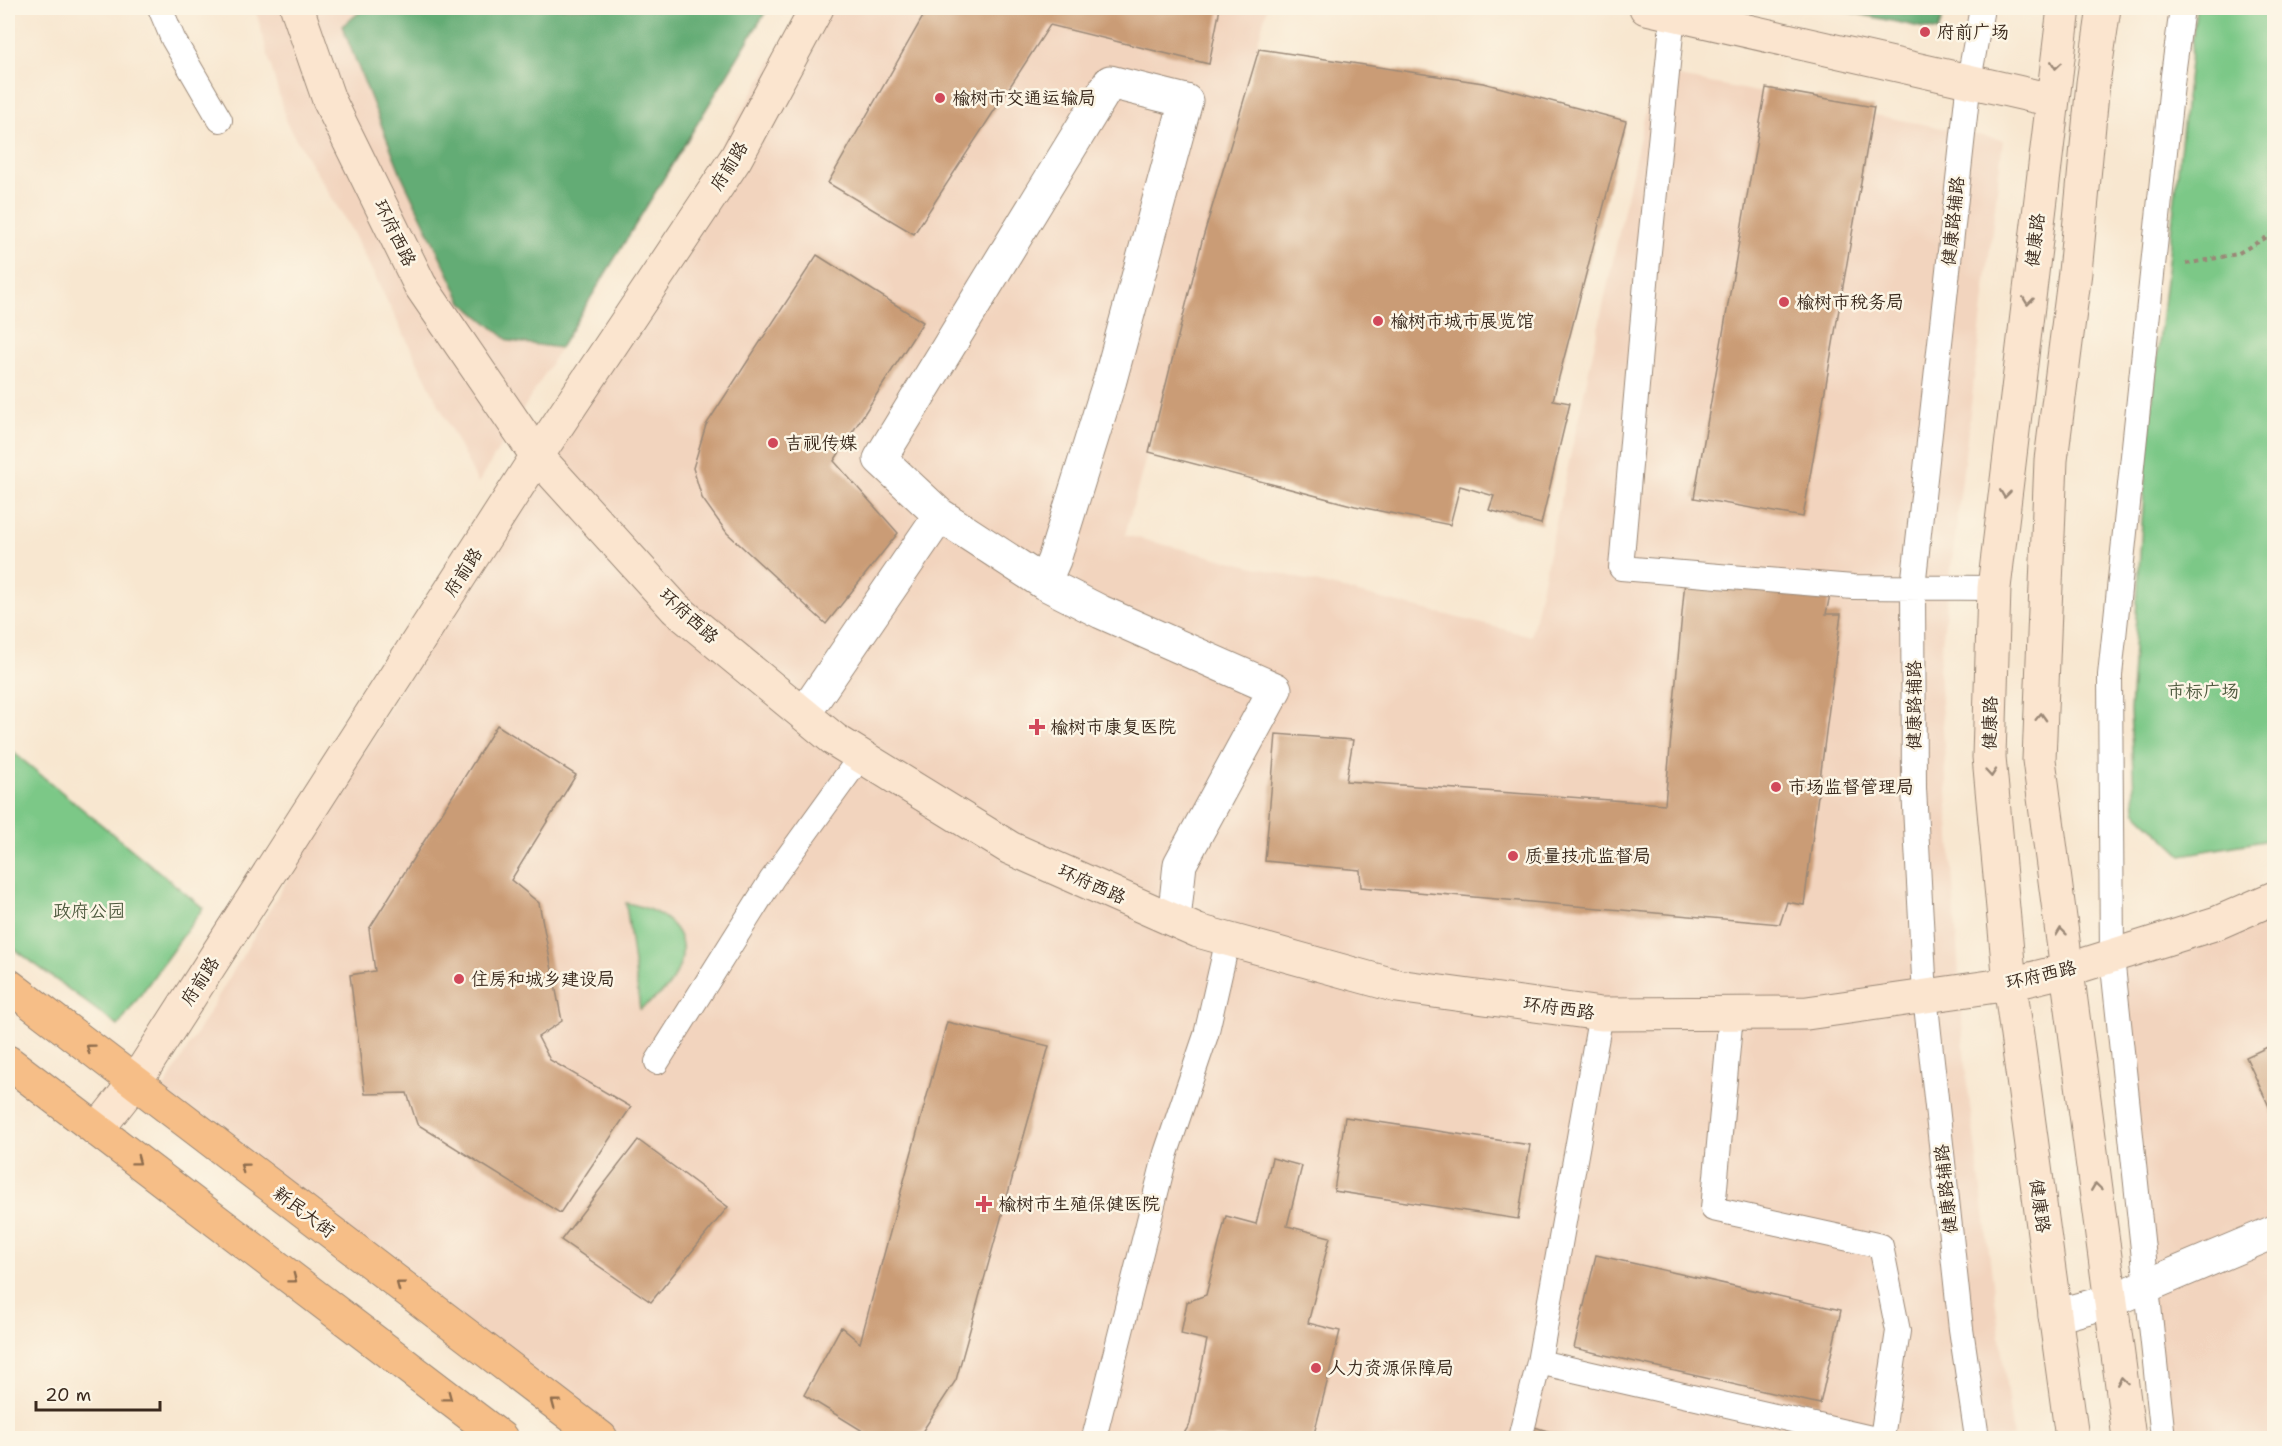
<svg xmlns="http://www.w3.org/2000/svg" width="2282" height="1446" font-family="'Shantell Sans','LXGW WenKai TC',sans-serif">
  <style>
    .built { fill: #f2d4be }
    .green { fill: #7bc887; stroke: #5b7952; stroke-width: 1.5 }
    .forest { fill: #64ac74; stroke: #506b49; stroke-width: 1.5 }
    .building { fill: #ca9c76 }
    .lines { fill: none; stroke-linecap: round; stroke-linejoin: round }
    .lane-casing { stroke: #9a8877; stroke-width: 26 }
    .street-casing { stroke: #9a8877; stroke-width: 35 }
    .secondary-casing { stroke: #9a8877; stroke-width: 35 }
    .primary-casing { stroke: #9a8877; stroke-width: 35 }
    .path { stroke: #9a8877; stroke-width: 4; stroke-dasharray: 4.5 4.5; stroke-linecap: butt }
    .lane { stroke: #fff; stroke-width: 24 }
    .street { stroke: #fff; stroke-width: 33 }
    .secondary { stroke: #fbe5cf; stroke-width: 33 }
    .primary { stroke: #f6be87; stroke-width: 33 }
    .oneway { stroke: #9b8876 }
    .oneway2 { stroke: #8f6d4d }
    .poi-dot { fill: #d1495b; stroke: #fcf5e5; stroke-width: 2 }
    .labels { text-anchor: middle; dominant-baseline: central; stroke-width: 5; stroke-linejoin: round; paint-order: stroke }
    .poi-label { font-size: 18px; fill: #3b2a1e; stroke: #fcf5e5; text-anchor: start }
    .street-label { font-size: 18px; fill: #3b2a1e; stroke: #fcf5e5 }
    .park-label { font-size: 18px; fill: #4e593e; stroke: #fcf5e5 }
  </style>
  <rect width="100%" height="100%" fill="#fcf5e5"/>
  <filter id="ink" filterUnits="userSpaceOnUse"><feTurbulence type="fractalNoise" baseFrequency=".0167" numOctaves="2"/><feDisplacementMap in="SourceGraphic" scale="12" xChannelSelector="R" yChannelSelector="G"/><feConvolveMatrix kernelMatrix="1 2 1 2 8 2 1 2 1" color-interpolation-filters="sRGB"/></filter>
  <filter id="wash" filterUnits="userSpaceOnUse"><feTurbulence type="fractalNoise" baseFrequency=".008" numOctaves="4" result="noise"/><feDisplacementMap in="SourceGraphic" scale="24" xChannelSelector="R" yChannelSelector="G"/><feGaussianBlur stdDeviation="1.35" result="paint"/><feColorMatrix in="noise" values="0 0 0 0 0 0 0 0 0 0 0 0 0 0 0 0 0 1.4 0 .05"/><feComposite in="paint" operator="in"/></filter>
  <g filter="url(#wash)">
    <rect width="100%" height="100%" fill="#f8e7d0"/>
    <path class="built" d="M255,8H768L478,483L352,231L287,124Z
      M803,8H1267L1125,535L1531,636L1654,72L2003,140L1939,669L1965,1066L2013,1438H601L157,1100Z
      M2274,888V1438H2168L2112,957Z"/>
    <path class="green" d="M2196,8H2274V839L2182,855L2135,811L2130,711L2146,460Z
      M8,748L203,908L118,1026L8,944Z
      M626,903C669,911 699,937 672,981C665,993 651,1001 640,1009Z"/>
    <path class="forest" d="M365,8H768L560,348L509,341L462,302L401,174L342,26Z
      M1830,8H1946L1938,31Z"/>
    <g id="blocks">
      <path class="building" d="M928,8H1220L1209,64L1050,25L914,234L828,183Z
        M1259,49L1483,83L1626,121L1553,400L1570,403L1541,524L1489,510L1494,496L1460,486L1450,525L1355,506L1149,452L1202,241Z
        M1766,88L1874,107L1803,517L1694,498Z
        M817,255L923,322L834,461L898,533L826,624L727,533L702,498L693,468L706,425Z
        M1685,580L1831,590L1826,614H1841L1804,905L1787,902L1780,924L1361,887L1360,870L1265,861L1276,734L1353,740L1346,781L1665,804Z
        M497,725L576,775L511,880L539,903L562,1021L538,1037L550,1060L631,1107L560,1213L417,1124L407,1093L365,1094L350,975L375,971L369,929Z
        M947,1022L1049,1046L956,1380L922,1432L898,1438H874L804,1395L841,1327L860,1343Z
        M2274,1044V1117L2246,1057Z
        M1345,1117L1530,1145L1518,1219L1334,1191Z
        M638,1140L728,1207L651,1302L561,1240Z
        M1272,1158L1302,1166L1287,1226L1330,1237L1308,1323L1340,1331L1313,1438H1181L1190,1424L1207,1340L1181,1334L1187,1302L1206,1295L1226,1216L1256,1224Z
        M1596,1255L1841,1310L1820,1404L1574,1348Z
        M1531,1426L1570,1438H1528Z"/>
    </g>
  </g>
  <g filter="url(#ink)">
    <use href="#blocks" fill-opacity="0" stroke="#9a8877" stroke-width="1.5"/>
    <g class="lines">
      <defs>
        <path id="lane" d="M160,8L173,39L220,120
          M1673,14L1647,271L1621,568L1853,587L1994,588
          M1731,1014L1713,1209L1881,1246L1898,1331L1882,1438
          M657,1062L772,879L861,756
          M1539,1362L1871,1438
          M1094,1438L1166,1153L1206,1035L1228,939
          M1520,1438L1539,1362L1601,1014
          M1977,1438L1961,1329L1925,996L1914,788L1913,587L1969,80L1982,8
          M2163,1438L2112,957L2110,675L2173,75L2182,8"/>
        <path id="street" d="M1044,583L1054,560L1110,380L1186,101L1110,82L880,459L940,515L1044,583L1101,612L1275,689L1180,864L1174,920
          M804,714L940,515
          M2055,1316L2111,1301L2274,1232"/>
        <path id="secondary" d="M297,8L329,100L420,285L537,456L676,609L835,740L1010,848L1198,931L1397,986L1601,1014L1807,1013L2010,984L2067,970L2217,923L2274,898
          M1646,8L2052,100
          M2064,8L1994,588L1989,757L2010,984L2072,1438
          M2104,8L2093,83L2075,272L2051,460L2039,760L2129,1438
          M97,1130L135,1082L537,456L736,158L817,8"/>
        <path id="primary" d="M8,985L601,1438
          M8,1062L501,1438"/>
      </defs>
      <use href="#lane" class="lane-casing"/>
      <use href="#street" class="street-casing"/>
      <use href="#secondary" class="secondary-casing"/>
      <use href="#primary" class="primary-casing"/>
      <path class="path" d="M2186,264L2237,254L2274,233"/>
      <use href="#lane" class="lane"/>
      <use href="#street" class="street"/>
      <use href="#secondary" class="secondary"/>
      <use href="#primary" class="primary"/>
    </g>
    <defs><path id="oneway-chevron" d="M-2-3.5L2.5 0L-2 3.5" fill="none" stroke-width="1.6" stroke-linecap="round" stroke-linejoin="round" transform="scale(1.5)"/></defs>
    <g class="oneway">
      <use href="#oneway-chevron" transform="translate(2056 65) rotate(98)"/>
      <use href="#oneway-chevron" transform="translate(2028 301) rotate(97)"/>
      <use href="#oneway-chevron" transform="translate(2005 494) rotate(97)"/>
      <use href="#oneway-chevron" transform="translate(2041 717) rotate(-88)"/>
      <use href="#oneway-chevron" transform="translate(1991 773) rotate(85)"/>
      <use href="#oneway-chevron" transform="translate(2061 932) rotate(-97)"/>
      <use href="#oneway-chevron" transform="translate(2096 1187) rotate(-98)"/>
      <use href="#oneway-chevron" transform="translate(2122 1381) rotate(-98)"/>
    </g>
    <g class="oneway2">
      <use href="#oneway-chevron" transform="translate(90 1048) rotate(-143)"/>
      <use href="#oneway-chevron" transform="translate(137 1161) rotate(37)"/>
      <use href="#oneway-chevron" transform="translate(244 1167) rotate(-143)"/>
      <use href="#oneway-chevron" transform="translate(293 1279) rotate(37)"/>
      <use href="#oneway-chevron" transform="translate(400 1285) rotate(-143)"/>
      <use href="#oneway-chevron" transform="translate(448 1397) rotate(37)"/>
      <use href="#oneway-chevron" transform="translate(555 1403) rotate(-143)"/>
    </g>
  </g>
  <g class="poi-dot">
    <circle cx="1925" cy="32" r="6"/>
    <circle cx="940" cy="98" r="6"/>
    <circle cx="1784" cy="302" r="6"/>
    <circle cx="1378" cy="321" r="6"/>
    <circle cx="773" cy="443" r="6"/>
    <path d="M1034 718h6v6h6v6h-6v6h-6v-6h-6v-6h6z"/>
    <circle cx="1776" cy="787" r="6"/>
    <circle cx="1513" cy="856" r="6"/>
    <circle cx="459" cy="979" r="6"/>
    <path d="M981 1195h6v6h6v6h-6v6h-6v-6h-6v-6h6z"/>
    <circle cx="1316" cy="1368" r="6"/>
  </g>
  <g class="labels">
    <g class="poi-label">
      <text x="1937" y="32">府前广场</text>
      <text x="952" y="98">榆树市交通运输局</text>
      <text x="1796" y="302">榆树市税务局</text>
      <text x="1390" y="321">榆树市城市展览馆</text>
      <text x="785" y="443">吉视传媒</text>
      <text x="1050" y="727">榆树市康复医院</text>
      <text x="1788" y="787">市场监督管理局</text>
      <text x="1525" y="856">质量技术监督局</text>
      <text x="471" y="979">住房和城乡建设局</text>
      <text x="998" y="1204">榆树市生殖保健医院</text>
      <text x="1328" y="1368">人力资源保障局</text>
    </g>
    <g class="street-label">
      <text transform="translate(729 166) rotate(-58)">府前路</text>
      <text transform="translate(1953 221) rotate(-84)">健康路辅路</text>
      <text transform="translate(395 233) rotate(64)">环府西路</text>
      <text transform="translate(2035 240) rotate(-83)">健康路</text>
      <text transform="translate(463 572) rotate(-57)">府前路</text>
      <text transform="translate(689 616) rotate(42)">环府西路</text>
      <text transform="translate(1914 705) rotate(-90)">健康路辅路</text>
      <text transform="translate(1990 723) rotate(-89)">健康路</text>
      <text transform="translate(1092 884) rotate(24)">环府西路</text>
      <text transform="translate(2041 975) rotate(-13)">环府西路</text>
      <text transform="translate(200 981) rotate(-57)">府前路</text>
      <text transform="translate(1559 1008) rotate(8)">环府西路</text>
      <text transform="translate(1946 1189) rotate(-96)">健康路辅路</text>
      <text transform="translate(2040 1206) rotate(82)">健康路</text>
      <text transform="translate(304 1212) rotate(37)">新民大街</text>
    </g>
    <g class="park-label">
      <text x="2203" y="691">市标广场</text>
      <text x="89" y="911">政府公园</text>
    </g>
  </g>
  <rect width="2282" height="1446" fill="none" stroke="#fcf5e5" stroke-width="30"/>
  <path d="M36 1401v9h124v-9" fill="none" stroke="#3b2a1e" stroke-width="3"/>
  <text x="45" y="1401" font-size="18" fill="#3b2a1e" stroke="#fcf5e5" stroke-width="4.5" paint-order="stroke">20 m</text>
</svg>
